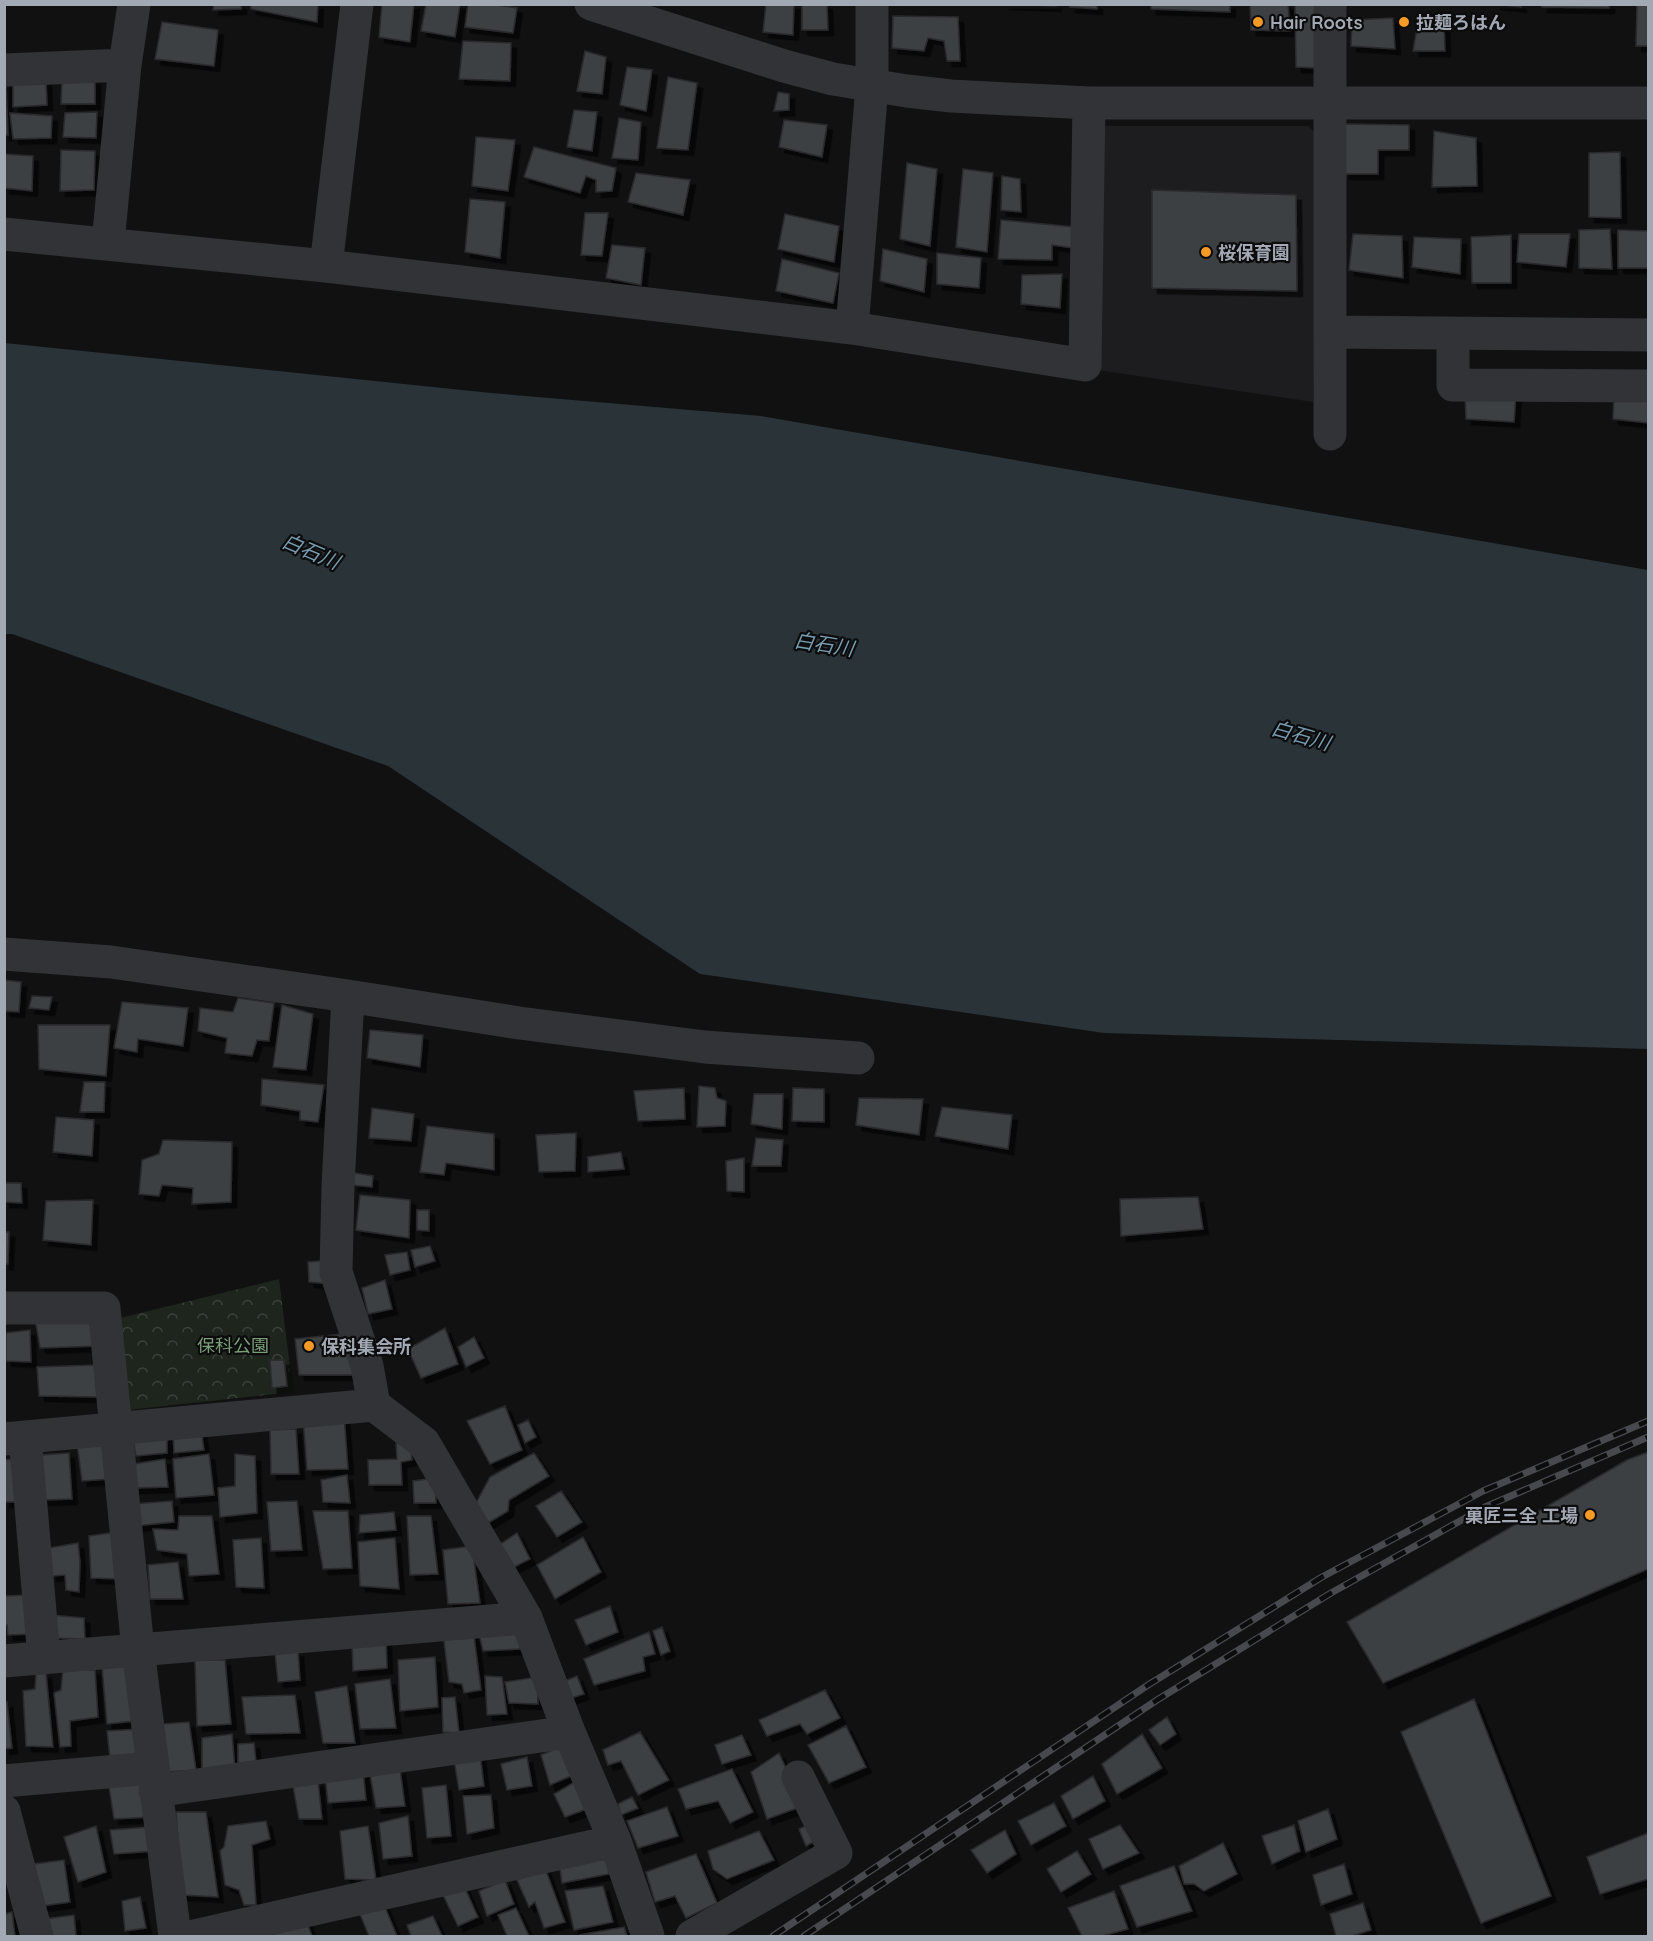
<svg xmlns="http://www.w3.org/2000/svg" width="1653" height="1941" font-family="Quicksand,'Noto Sans JP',sans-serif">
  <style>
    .built { fill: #1d1d1f }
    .forest { fill: url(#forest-crowns) }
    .water { fill: #293338 }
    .building { fill: #3d3f42; stroke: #2b2b2e; stroke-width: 1.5; filter: url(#shadow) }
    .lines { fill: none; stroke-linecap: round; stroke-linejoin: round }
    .minor { stroke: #323337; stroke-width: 33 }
    .rail-casing { stroke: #47494f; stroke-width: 7 }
    .rail { stroke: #0c0c0d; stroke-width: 4.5; stroke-dasharray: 14; stroke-linecap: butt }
    .poi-dot { fill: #f79925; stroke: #0c0c0d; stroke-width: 2 }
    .labels { text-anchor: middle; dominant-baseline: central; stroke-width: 4.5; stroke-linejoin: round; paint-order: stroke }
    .poi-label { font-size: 18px; font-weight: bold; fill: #a2a9b4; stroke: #0c0c0d; text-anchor: start }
    .park-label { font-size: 18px; fill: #7a9f78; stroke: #0c0c0d }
    .water-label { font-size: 20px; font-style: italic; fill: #779cb0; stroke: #0c0c0d }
  </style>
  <defs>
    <pattern id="forest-crowns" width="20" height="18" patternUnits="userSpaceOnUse" patternTransform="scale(1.5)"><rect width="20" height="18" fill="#1d251d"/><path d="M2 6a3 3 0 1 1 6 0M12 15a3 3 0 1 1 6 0" fill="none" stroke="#3b423b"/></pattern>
    <filter id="shadow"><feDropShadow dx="5.5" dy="5.5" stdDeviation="0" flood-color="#0009"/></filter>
  </defs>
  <rect width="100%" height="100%" fill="#111112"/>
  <path class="built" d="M1106,126H1308L1317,134L1313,402L1098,370L1097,133Z"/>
  <path class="forest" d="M279,1279L293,1392L128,1410L120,1318Z"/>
  <path class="water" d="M5,343L491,393L761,416L1648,570V1049L1104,1033L700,974L388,766L12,634H5Z"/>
  <path class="building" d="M214,4H241V9L213,10Z
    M251,4H318L317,22L251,9Z
    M382,4H414L410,42L379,37Z
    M426,4H460L455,37L421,31Z
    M468,4H490L517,8L513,33L465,27Z
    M766,4H794L793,35L763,32Z
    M802,4H827L828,30H802Z
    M1003,4H1056V6Z
    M1070,4H1097V9L1070,7Z
    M1151,4H1230V12L1151,9Z
    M1250,4H1288L1290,31L1251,30Z
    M1295,4H1318L1317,68L1296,67Z
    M1494,4H1521V7Z
    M1542,4H1609V8L1542,7Z
    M1637,4H1648V46H1636Z
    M893,16L958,17L960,61H947L944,41L928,38L924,51L892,48Z
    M1393,18L1395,49L1351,46L1352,20Z
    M162,22L218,30L214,66L155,59Z
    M1444,25L1445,51H1413L1417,28Z
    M463,41L511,43L510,81L459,79Z
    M585,51L606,57L602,94L577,91Z
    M627,67L652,70L646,111L620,105Z
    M668,77L697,83L688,150L657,148Z
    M95,79V104H61L62,81Z
    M46,80L47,105L13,107V83Z
    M4,83H6L8,135H4Z
    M778,92L789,94V110L774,111Z
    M574,110L597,112L592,151L567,147Z
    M97,112L96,138L63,137L65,113Z
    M10,113L52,116L51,138L13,139Z
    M619,118L641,122L638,160L612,158Z
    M784,120L827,125L822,157L779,147Z
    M1345,124L1409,125V150H1378V174H1344Z
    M1434,131L1476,138L1477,186L1432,187Z
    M476,137L515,140L508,191L472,186Z
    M534,147L616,168L612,191L596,192V180L586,176L580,193L524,177Z
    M61,150L95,151L94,190L60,191Z
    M1620,152L1621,218L1589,217V153Z
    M4,154L33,156L32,191L4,188Z
    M907,163L937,169L930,246L900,239Z
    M963,169L993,173L987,252L956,247Z
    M636,173L690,180L683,215L628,202Z
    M1002,176L1020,179L1021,212L1001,210Z
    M1152,190L1296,195L1297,291L1152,288Z
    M470,199L505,202L500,258L465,252Z
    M585,213H608L602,256L581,255Z
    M785,214L839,226L834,262L778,249Z
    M1001,220L1075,227L1073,248L1052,245V260L998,259Z
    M1610,229L1612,269L1579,268V230Z
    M1618,230L1648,231V268H1618Z
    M1353,234L1402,236L1403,278L1349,270Z
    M1519,234H1570L1566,267L1517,262Z
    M1511,235V283H1472L1471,237Z
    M1414,237L1461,239L1460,274L1412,267Z
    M612,245L645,248L641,285L606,278Z
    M883,249L927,259L924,292L880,281Z
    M937,253L981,258L979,288L937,284Z
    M782,259L839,273L833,303L776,291Z
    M1062,274L1060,308L1021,304L1022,275Z
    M1516,393L1514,422L1466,419L1465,394Z
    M1614,394L1648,396V423L1613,419Z
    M4,980L21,982L19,1012L4,1011Z
    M32,996L52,997L49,1010L29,1008Z
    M238,998L274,1003L269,1041L257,1040L252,1056L225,1053L227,1038L198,1031L200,1008L233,1012Z
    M122,1002L188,1008L183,1046L138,1039L137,1052L114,1048Z
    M282,1005L313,1014L306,1070L273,1067Z
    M38,1025H110L106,1076L39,1069Z
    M370,1030L423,1035L420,1067L367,1058Z
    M262,1079L324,1085L318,1122L300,1120V1111L261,1105Z
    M84,1082H105L104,1112H80Z
    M699,1086L715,1088L717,1098L726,1101L725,1126L697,1127Z
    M684,1088L685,1119L638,1121L634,1091Z
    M793,1088L824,1089V1122L792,1121Z
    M754,1094H783L782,1129L751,1124Z
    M859,1098L923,1099L919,1135L856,1125Z
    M942,1107L1012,1115L1008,1149L935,1136Z
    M372,1108L414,1114L411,1141L369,1138Z
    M56,1117L94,1120L92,1156L53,1152Z
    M427,1126L494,1134V1170L446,1163L444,1175L420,1172Z
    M576,1133L575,1171L539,1172L536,1135Z
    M756,1138L783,1140L781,1166H752Z
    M163,1140L232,1142L231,1202L192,1204L193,1188L162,1185L159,1196L139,1194L142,1160L159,1154Z
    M621,1152L624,1169L588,1172V1157Z
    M744,1158V1192L727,1191L726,1161Z
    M355,1173L373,1176L372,1187L352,1185Z
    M4,1183H21L22,1203L4,1202Z
    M360,1195L410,1200L409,1238L356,1230Z
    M1198,1197L1203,1229L1121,1236L1120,1199Z
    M93,1200L91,1245L43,1240L46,1201Z
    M417,1210H429V1231L417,1230Z
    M4,1232H9L8,1264H4Z
    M430,1246L435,1261L415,1267L411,1250Z
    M407,1252L410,1270L390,1275L385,1255Z
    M331,1260L330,1284L309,1282L308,1262Z
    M385,1280L392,1309L368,1314L362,1288Z
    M34,1312L97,1325L98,1346L40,1348Z
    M445,1328L458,1364L421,1378L408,1349Z
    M30,1330L31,1362L6,1361V1333Z
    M351,1333L354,1375H299L295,1339Z
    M474,1337L484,1358L466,1367L458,1347Z
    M270,1360H284L287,1386L272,1388Z
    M95,1365L97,1397L39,1396L37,1367Z
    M505,1406L522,1450L490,1464L467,1421Z
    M344,1415L348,1469L307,1470L303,1418Z
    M528,1420L536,1437L525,1443L518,1425Z
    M167,1429V1453L136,1456L132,1433Z
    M201,1429L204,1450L174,1453L173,1430Z
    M296,1429L299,1474H271L270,1430Z
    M107,1441L110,1479L82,1481L77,1443Z
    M410,1442L412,1460L401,1462L402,1485H369L368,1460L397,1459L396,1443Z
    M1648,1452V1569L1383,1683L1347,1622L1627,1460Z
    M69,1453L72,1499L43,1500L40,1455Z
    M534,1453L549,1476L509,1500L508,1511L488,1523L476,1503L490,1477Z
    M209,1454L214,1495L176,1498L173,1459Z
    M235,1454L255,1456L257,1513L220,1517L218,1488L235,1486Z
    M13,1459L16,1502H4V1460Z
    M165,1459L168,1487L134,1488V1464Z
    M347,1475L350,1503L323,1502L321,1480Z
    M435,1478L436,1503H414L413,1481Z
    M561,1491L582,1522L557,1537L536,1506Z
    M172,1501L174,1522L135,1526L133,1504Z
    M297,1501L302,1550L271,1551L267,1502Z
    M313,1511H348L352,1568L323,1569Z
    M394,1512L396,1530L359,1533L360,1515Z
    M179,1516H212L219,1574L189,1576L187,1554L157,1550L153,1529L178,1530Z
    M407,1516H431L438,1574L410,1575Z
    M117,1532L121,1579L91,1578L89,1536Z
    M517,1533L530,1559L512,1568L499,1545Z
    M583,1537L601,1572L555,1599L537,1565Z
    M261,1538L264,1588L236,1587L233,1540Z
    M395,1538L399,1589L360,1586L358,1542Z
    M78,1543L80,1562L79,1592L66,1590L65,1575L51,1576L49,1548Z
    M472,1546L480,1603L448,1604L443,1550Z
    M178,1562L183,1599H150L148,1565Z
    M28,1595L32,1634L8,1635L7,1625H4V1596Z
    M610,1606L618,1632L586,1645L575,1620Z
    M51,1615L84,1618L85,1639L51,1638Z
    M517,1624L520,1649L483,1651L478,1629Z
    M662,1627L670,1651L661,1655L653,1631Z
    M473,1629L481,1690L464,1693L462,1684L449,1682L443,1633Z
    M649,1632L655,1654L643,1657L645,1671L594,1685L584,1659Z
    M386,1639L387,1668L353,1671L352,1642Z
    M298,1651L300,1680L278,1682L275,1653Z
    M435,1657L438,1707L400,1711L398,1660Z
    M195,1660H225L231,1724L197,1726Z
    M102,1667H130L135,1721L107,1724Z
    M63,1669L95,1670L98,1717L70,1721L71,1746L60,1747L54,1693L61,1690Z
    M46,1673L53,1747L26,1746L23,1691L35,1689L36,1674Z
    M485,1676L502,1677L507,1714L487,1715Z
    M577,1676L584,1694L568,1699L563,1682Z
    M537,1677L538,1704L509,1703L505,1682Z
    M390,1679L396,1728L360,1729L355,1684Z
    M347,1686L355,1743H323L315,1692Z
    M825,1690L840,1718L807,1734L800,1724L767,1736L759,1720Z
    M295,1695L300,1733L246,1734L242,1697Z
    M455,1697L459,1733L443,1732L442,1698Z
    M1474,1699L1551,1896L1481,1923L1401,1732Z
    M7,1702L12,1748L4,1749V1703Z
    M1167,1717L1176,1734L1160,1745L1149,1730Z
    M189,1722L196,1770L166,1772L163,1724Z
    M846,1726L866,1767L829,1783L808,1745Z
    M142,1729L144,1759L110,1758L107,1731Z
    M640,1732L669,1780L638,1795L621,1761L608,1765L603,1750Z
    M232,1734L235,1770L202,1769V1738Z
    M1142,1734L1162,1768L1117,1794L1102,1764Z
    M742,1735L751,1755L722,1764L715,1745Z
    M254,1743L256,1762L238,1763V1744Z
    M564,1745L578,1773L550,1785L541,1755Z
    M779,1753L803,1806L767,1819L751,1772Z
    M480,1754L484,1786L459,1790L454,1760Z
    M527,1757L532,1786L507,1790L501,1764Z
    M400,1769L405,1806L376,1808L370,1774Z
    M732,1769L753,1812L730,1823L718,1801L686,1809L678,1789Z
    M363,1770L366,1800L328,1803L325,1775Z
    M1093,1776L1105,1801L1073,1819L1061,1796Z
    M147,1778L151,1817L114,1819L108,1780Z
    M580,1779L592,1807L565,1817L554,1794Z
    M318,1781L322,1819H299L293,1786Z
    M446,1785L451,1836L427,1838L422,1788Z
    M491,1795L494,1828L467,1834L463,1796Z
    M632,1797L638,1808L621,1815L618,1804Z
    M1054,1803L1066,1826L1031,1845L1018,1821Z
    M667,1807L678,1836L638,1848L627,1821Z
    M1328,1809L1337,1839L1306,1852L1298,1821Z
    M176,1812H206L218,1897L182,1895Z
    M408,1816L412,1856L383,1859L379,1823Z
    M266,1821L270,1839L252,1845L256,1905H244L239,1890L225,1885L220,1851L224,1847L228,1826Z
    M816,1821L823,1837L806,1846L799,1829Z
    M1120,1825L1139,1853L1103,1869L1089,1839Z
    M1294,1825L1300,1851L1272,1864L1262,1836Z
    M96,1826L106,1872L78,1882L64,1837Z
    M368,1826L376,1880L345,1879L340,1831Z
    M149,1827L155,1851L114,1854L110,1830Z
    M1005,1830L1016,1854L987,1873L971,1850Z
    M759,1831L774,1860L727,1879L713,1869L708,1851Z
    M1648,1833V1879L1600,1894L1587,1857Z
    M1223,1843L1237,1874L1204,1891L1194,1884H1184L1179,1866Z
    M606,1849L609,1874L562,1883L559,1861Z
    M1077,1851L1091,1874L1061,1892L1047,1869Z
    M696,1854L717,1903L686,1918L675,1896L655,1902L646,1872Z
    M64,1860L70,1902L42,1906L34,1864Z
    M1344,1864L1352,1894L1321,1905L1313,1875Z
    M1174,1866L1192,1911L1137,1927L1120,1886Z
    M545,1868L565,1922L544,1928L535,1902L529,1907L517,1880Z
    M505,1880L514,1904L487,1916L479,1891Z
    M464,1886L478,1917L458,1926L442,1893Z
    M603,1886L613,1922L574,1930L565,1891Z
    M1114,1891L1128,1929L1102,1936H1082L1068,1908Z
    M140,1897L146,1928L125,1931L122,1901Z
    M382,1900L397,1936H369L357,1907Z
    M1363,1903L1371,1930L1352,1936H1336L1330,1914Z
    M516,1908L529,1936H507L498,1915Z
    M12,1912L15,1936H4V1914Z
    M74,1915L76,1936H48L45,1919Z
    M433,1916L442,1936H411L407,1925Z
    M305,1917L312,1936H274L270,1925Z
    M624,1927L627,1936L579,1935Z"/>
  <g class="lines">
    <path class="minor" d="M591,4L784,66L833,79L907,91L951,96L1089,103H1648
      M4,70L125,65
      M4,234L326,266L852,328L872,86V4
      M108,243L125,65L134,4
      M326,266L357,4
      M852,328L1085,365L1089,103
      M1330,332L1648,335
      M1453,334V385L1648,386
      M1330,434V4
      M4,954L111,962L348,996L519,1023L705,1047L858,1058
      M348,996L338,1186L336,1272L367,1366L374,1405
      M4,1308H104L138,1650L175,1936
      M25,1437L44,1658
      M4,1439L374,1405L424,1443L526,1618L569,1732L615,1841L194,1936
      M4,1661L526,1618
      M4,1781L152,1768
      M155,1791L569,1732
      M4,1811L37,1936
      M615,1841L648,1936
      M692,1936L836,1853L798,1777"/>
    <defs>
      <path id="rail" d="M773,1936L1148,1685L1322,1577L1483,1491L1648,1421
        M804,1936L1157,1700L1331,1593L1485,1507L1648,1437"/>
    </defs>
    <use href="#rail" class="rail-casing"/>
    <use href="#rail" class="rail"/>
  </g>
  <g class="poi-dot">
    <circle cx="1258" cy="22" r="6"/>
    <circle cx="1404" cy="22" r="6"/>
    <circle cx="1206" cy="252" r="6"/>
    <circle cx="309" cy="1346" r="6"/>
    <circle cx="1590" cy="1515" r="6"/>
  </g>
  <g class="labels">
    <g class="poi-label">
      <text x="1270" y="22">Hair Roots</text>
      <text x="1416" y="22">拉麺ろはん</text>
      <text x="1218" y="252">桜保育園</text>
      <text x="321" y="1346">保科集会所</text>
      <text x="1578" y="1515" text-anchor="end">菓匠三全 工場</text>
    </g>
    <g class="park-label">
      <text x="233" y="1345">保科公園</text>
    </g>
    <g class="water-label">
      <text transform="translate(311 551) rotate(23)">白石川</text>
      <text transform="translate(824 644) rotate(9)">白石川</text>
      <text transform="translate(1301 735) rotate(16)">白石川</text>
    </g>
  </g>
  <rect width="1653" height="1941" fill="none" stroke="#a2a9b4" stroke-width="12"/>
</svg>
